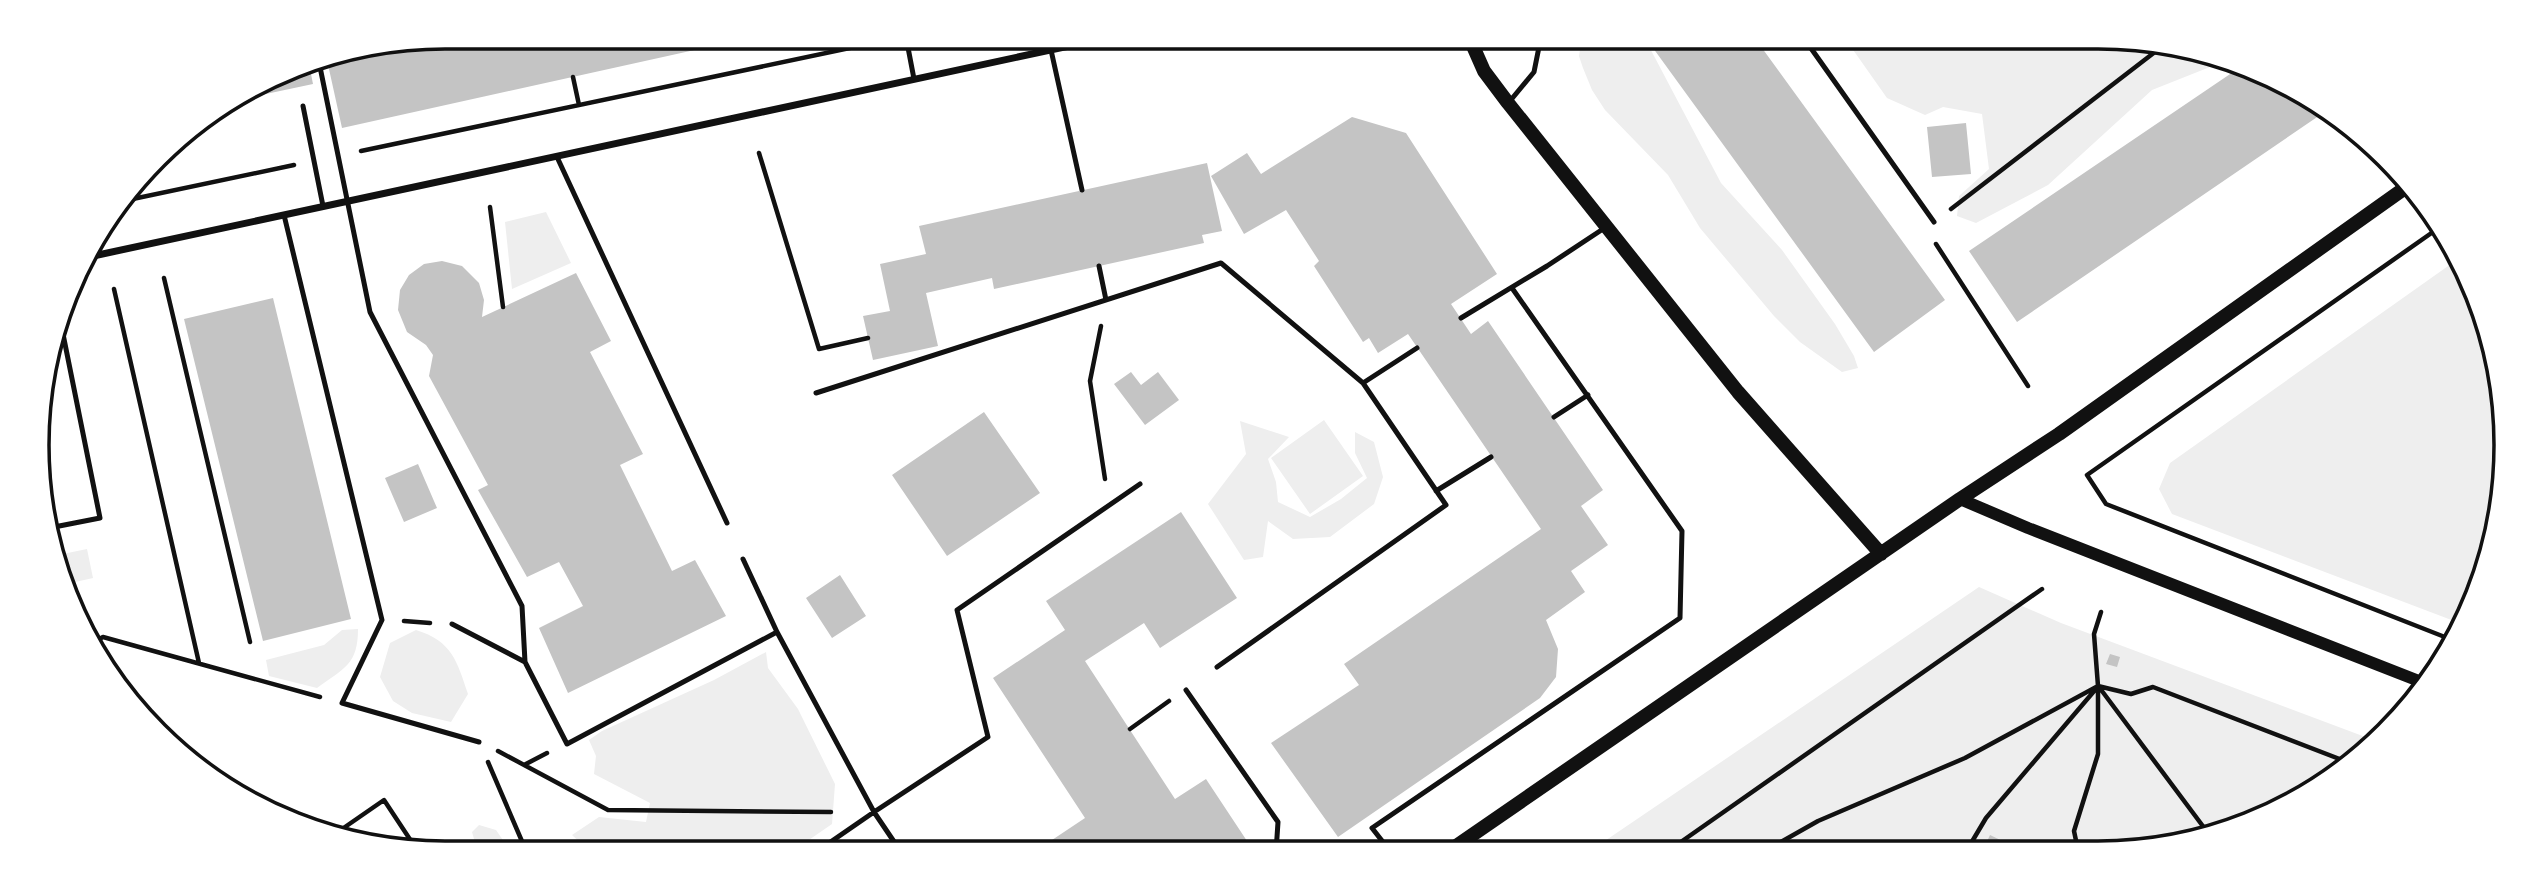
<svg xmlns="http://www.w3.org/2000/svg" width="2543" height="890" font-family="'Nunito Sans',sans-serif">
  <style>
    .green { fill: #eee }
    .building { fill: #c4c4c4 }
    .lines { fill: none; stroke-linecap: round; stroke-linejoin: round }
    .path { stroke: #111; stroke-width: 4.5 }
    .service { stroke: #111; stroke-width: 5 }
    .minor { stroke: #111; stroke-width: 7 }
    .tertiary { stroke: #111; stroke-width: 12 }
    .secondary { stroke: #111; stroke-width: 14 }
    .rim { fill: none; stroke: #111; stroke-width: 3.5 }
  </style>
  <rect width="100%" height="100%" fill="#fff"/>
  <path class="green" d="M1582,37H1644L1721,183L1782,250L1835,324L1854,356L1858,368L1842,372L1800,342L1774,316L1700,228L1668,175L1605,110L1592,90L1583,68L1579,56Z
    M1844,37H2098L2203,51L2223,60L2215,65L2152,90L2048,185L1976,223L1957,216L1959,196L1989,169L1982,114L1943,107L1925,115L1887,98Z
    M546,212L571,263L512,289L505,222Z
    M2458,259L2503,391L2492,550L2462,624L2172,514L2159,489L2170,463Z
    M1324,420L1363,476L1310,514L1271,458Z
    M1240,421L1289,437L1268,459L1276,482L1278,502L1310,517L1341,499L1367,478L1355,453V432L1374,442L1383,477L1374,504L1330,537L1293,539L1268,521L1263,557L1244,560L1208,504L1246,454Z
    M87,549L93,578L66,584L53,556Z
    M1979,587L2061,623L2376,741L2367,752L2278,811L2152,850L1590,851Z
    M358,629C358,665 344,668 317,688L269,676L266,660L324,645L342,630Z
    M416,630C452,641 457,661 468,694L451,722L412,713L393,701L380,677L390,643Z
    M766,652L768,668L798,709L835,784L832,824L790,853H591L572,835L599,817L646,822L650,803L594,774L596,756L589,740L602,731L714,680Z
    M479,825L496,830L512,853H478L472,832Z
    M852,844L864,846L873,852H829Z"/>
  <path class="building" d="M445,37H749V38L342,128L327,60Z
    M1645,37H1754L1945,300L1874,352Z
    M309,64L313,84L237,100L289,68Z
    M2239,68L2326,111L2017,322L1969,251Z
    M1352,117L1406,133L1497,274L1451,304L1471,334L1488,321L1603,490L1581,506L1608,545L1571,571L1585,592L1546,620L1558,649L1556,677L1540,698L1338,837L1271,743L1359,685L1344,664L1541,529L1408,334L1378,353L1369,338L1363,342L1314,266L1319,261L1286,210L1244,234L1211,176L1247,153L1261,174Z
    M1966,123L1971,174L1932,177L1927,127Z
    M1207,163L1222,231L1202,235L1204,243L994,289L992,278L926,293L938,346L873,360L863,316L890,311L880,264L926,254L919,226Z
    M442,261L462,266L479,283L484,300L482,317L576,273L611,341L590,352L643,454L620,465L672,571L695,560L726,616L568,693L539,628L583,606L559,562L527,577L478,490L488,485L429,376L433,355L426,345L407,332L398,310L400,290L409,275L424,264Z
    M273,298L351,619L263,641L184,319Z
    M1131,372L1141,385L1158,372L1179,400L1145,425L1114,384Z
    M984,412L1040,493L947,556L892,475Z
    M43,441L52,476L46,477Z
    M418,464L437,508L404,522L385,478Z
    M1181,512L1237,598L1160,648L1144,623L1085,661L1175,799L1206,779L1247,841L1231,852H1034L1085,818L993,678L1065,630L1046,601Z
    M840,575L866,616L832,638L806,598Z
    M2110,654L2120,657L2117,667L2106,664Z
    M1990,835L2021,850H1983Z"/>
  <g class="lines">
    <path class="path" d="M573,77L579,105
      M361,151L883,41
      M759,153L819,349L868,338
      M128,200L294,165
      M490,207L503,307
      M1951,209L2164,45
      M2440,227L2087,475L2106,504L2455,641
      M1936,244L2028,386
      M164,278L250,642
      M114,289L199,663
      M1101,326L1090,381L1105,479
      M404,621L430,623
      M92,643L103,637L320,697
      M2099,687L2208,833
      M1130,729L1169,701
      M498,751L608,810L831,812
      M488,762L527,853
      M524,765L547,753
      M332,836L384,800L417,850
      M1967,850L1986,818L2095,690
      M2078,850L2074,831L2098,754V686L2094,634L2101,612
      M1668,851L2042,589
      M1765,851L1818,821L1965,758L2098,686L2131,694L2153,687L2350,763"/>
    <path class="service" d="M906,37L914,79
      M1803,37L1934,222
      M1051,50L1082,190
      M319,62L370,312L522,606L525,662
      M1510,101L1534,72L1541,37
      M303,106L323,206
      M557,157L727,523
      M284,215L382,620L342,703L479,742
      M1099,266L1106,300
      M1461,318L1547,266L1606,227
      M1363,383L1417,348
      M816,393L1221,263L1363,383L1446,505L1217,667
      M1554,417L1588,395
      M1436,491L1491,457
      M49,528L100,518L61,324
      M452,624L525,662L567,744L777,632L743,559
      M777,632L874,812L988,737L957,610L1140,484
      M1186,690L1278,822L1276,852
      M1390,851L1372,828L1680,618L1682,531L1512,288
      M816,852L874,812L901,852"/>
    <path class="minor" d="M84,258L1111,37"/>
    <path class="tertiary" d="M1960,499L2028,528L2424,683"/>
    <path class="secondary" d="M1469,37L1484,71L1508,103L1738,392L1881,554
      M1449,851L1960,499L2059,434L2405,188"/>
  </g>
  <path d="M0 0H2543V890H0ZM445 49H2098A396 396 0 0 1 2494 445V445A396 396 0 0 1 2098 841H445A396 396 0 0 1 49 445V445A396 396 0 0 1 445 49Z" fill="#fff" fill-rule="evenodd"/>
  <path class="rim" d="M445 49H2098A396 396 0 0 1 2494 445V445A396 396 0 0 1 2098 841H445A396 396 0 0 1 49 445V445A396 396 0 0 1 445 49Z"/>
</svg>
